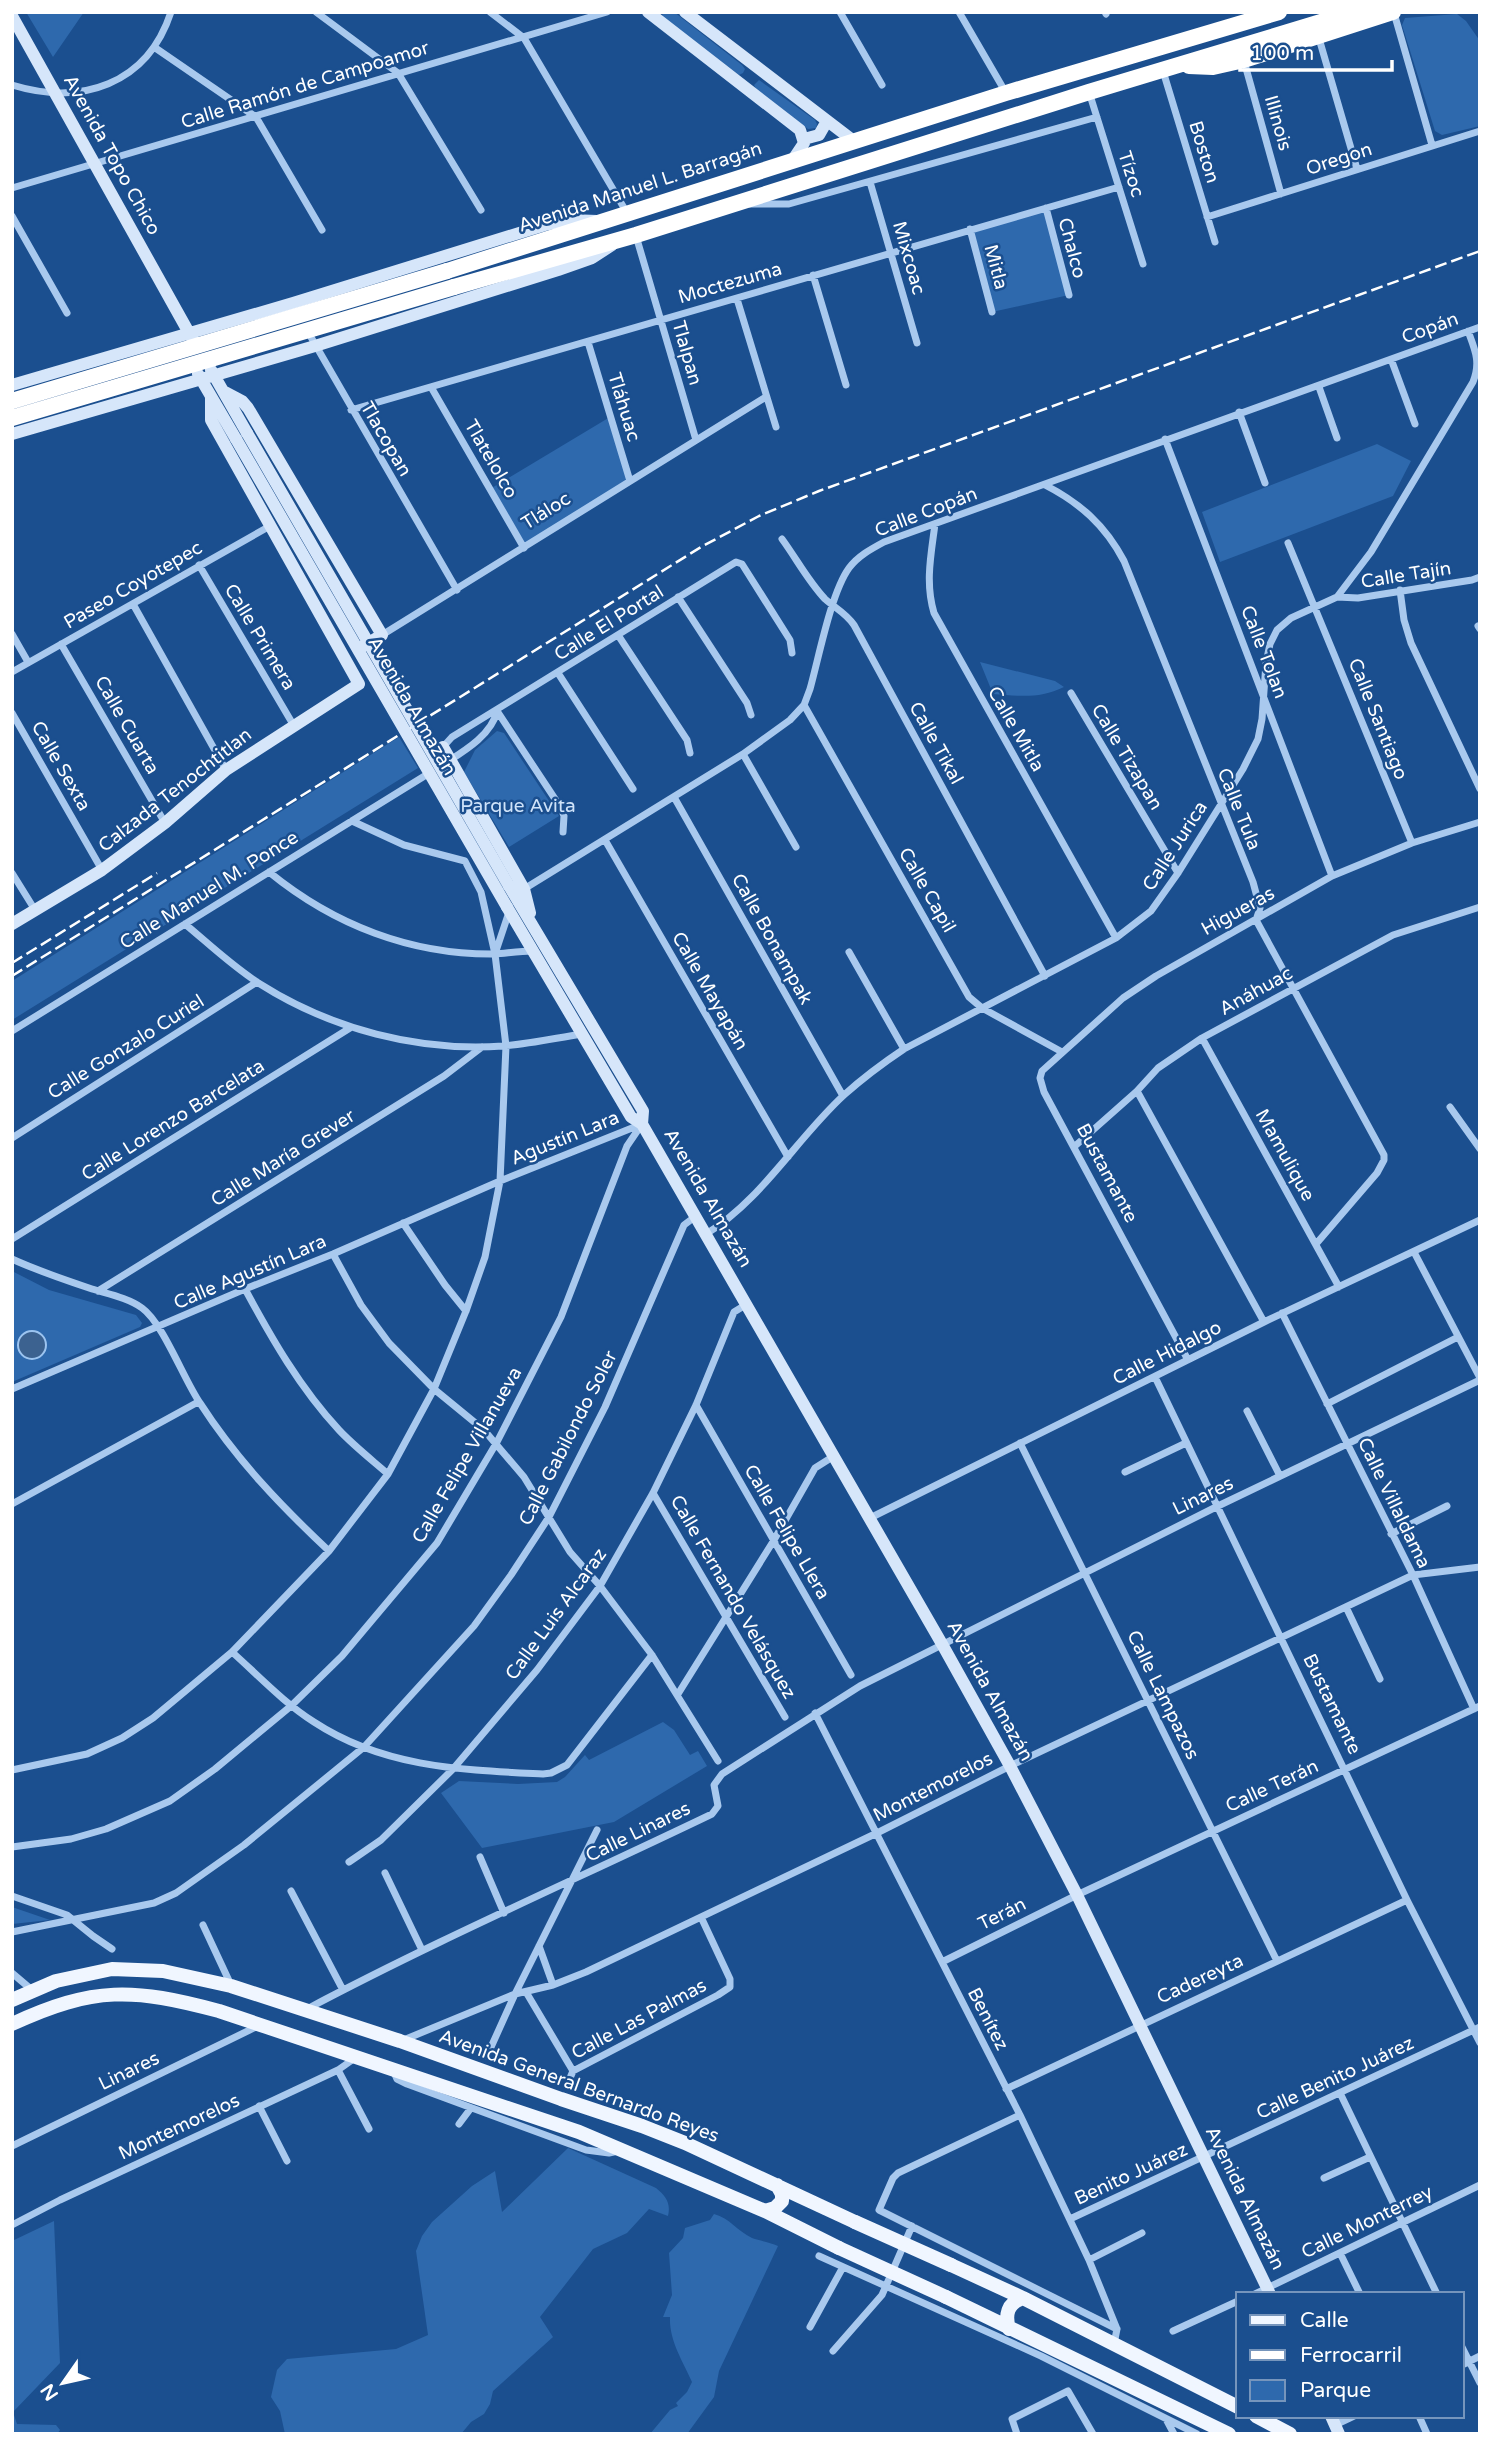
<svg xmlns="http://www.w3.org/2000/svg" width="1492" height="2446" font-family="'Varela Round',sans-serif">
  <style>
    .green { fill: #2e69ad }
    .water { fill: #3c6290; stroke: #9cc4f0; stroke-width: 2 }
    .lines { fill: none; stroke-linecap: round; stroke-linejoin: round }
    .street { stroke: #a9c9ee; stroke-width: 7 }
    .secondary { stroke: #d6e6fa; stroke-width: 12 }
    .primary { stroke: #f0f6ff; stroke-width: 14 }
    .highway { stroke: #fff; stroke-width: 16 }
    .rail { stroke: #fff; stroke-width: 2.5; stroke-dasharray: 12 5; stroke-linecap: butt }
    .secondary-bridge { stroke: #d6e6fa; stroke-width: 12 }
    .primary-bridge { stroke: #f0f6ff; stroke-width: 14 }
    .highway-bridge { stroke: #fff; stroke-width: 16 }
    .labels { text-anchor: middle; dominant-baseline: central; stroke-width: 5; stroke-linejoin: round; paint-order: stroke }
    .street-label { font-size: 19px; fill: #fff; stroke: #1b4f8f }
    .park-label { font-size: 19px; fill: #cfe3fa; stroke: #1b4f8f }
  </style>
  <rect width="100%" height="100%" fill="#1b4f8f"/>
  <path class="green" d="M26,12H84L53,57Z
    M663,12H674L742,65L745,69L743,73L739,75L662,17Z
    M1457,14L1466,21L1480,41V126L1442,135L1435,131L1402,25L1405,18Z
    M759,80L815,120L817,124L816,128L808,129L756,89L754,85Z
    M1046,208L1069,295L992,312L971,233Z
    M610,417L630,481L524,548L490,489Z
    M1377,444L1411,461L1393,496L1220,562L1202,512Z
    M980,662L1055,681L1064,687C1040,699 1019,696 993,694Z
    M497,731L504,733L559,816L509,847L464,772L475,750Z
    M399,737L418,768L12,1020V981Z
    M12,1271L49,1290L136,1315L142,1323L140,1327L12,1382Z
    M663,1722L674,1730L690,1755L698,1751L707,1766L614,1822L482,1848L441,1793L459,1781L518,1784L557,1782L565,1777L585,1755L589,1760Z
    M12,1907L50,1920L12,1924Z
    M568,2148L656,2188C666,2196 671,2203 668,2216L649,2209L627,2233L593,2249L540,2317L553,2337L493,2391L490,2404L484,2414L471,2422L461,2434H285L280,2411L271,2397L277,2370L287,2359L396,2349L428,2335L416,2251L422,2236L432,2222L472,2186L495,2171L502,2212Z
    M714,2214C730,2218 737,2231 752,2238C760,2241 770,2242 778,2246L719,2371L714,2397L687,2434H650L670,2410L678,2406L676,2403L687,2392L692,2382C683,2361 669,2341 670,2317H663L672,2295L669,2253L683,2238L685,2228L710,2220Z
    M54,2221L60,2363L13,2412L17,2424L56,2425L60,2430L57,2434H12V2241Z"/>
  <path class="water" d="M18 1345a14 14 0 1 1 28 0a14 14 0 1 1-28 0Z"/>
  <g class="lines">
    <path class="street" d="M316,12L398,73L481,210
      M490,12L524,38L627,213
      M840,12L882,85
      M959,12L1006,93
      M1105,12L1106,14
      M1394,13L1432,145
      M1318,35L1357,169
      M154,47L256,117L322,230
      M1244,61L1281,194
      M1163,71L1215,242
      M12,85C81,106 147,85 171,12
      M1089,92L1143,264
      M870,182L917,343
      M12,188L607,12
      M750,204H789L1097,117
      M1046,208L1069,295
      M12,216L67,313
      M1207,217L1480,131
      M970,229L992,312
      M636,236L696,440
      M813,275L846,385
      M737,299L776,427
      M308,332L457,590
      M588,342L630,481
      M1391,359L1415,424
      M431,387L524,548
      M1319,387L1337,438
      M351,410L1119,187
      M1239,412L1265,483
      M1165,439L1332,876
      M1045,485C1080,503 1105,525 1124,561L1253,882L1260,908L1256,920L1384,1155V1160L1377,1173L1316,1244
      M935,524C931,555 925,583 934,613L1116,938
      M782,539C796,558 808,581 825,599C835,608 846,613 854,625L1045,976
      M1288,543L1412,843
      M199,565L294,726
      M1400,590L1404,620L1411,643L1480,789
      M678,597L747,703L751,715
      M1337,597L1358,598L1472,580L1480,577
      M133,604L226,770
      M1478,626L1480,629
      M12,634L28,662
      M382,635L766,397
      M618,635L687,740L690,753
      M61,644L165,823
      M12,672L270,526
      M558,673L633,789
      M1071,693L1178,873
      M804,705L969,997L982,1008L1062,1052
      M497,711L561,808L564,816L563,832
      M12,713L102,870
      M442,748L452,737L736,562L742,564L790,640L792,653
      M743,754L796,847
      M447,762C466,750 492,734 497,711
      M674,797L843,1096
      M605,840L788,1157
      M269,872C334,925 411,955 495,954C508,953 520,951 533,951
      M12,873L35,910
      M524,889L743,754L790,720L804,705L810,689C819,657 831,593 849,568C858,556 871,549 884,542L1480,327
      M185,924C209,944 233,967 260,984C331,1029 418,1052 503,1046C529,1044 556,1038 582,1034
      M496,951L509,912
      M849,952L904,1049
      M12,1031L431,772
      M1202,1038L1339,1287
      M1137,1091L1264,1322
      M1450,1107L1480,1149
      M12,1138L257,982
      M1075,1146L1137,1091L1158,1068L1202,1038L1393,935L1480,907
      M403,1223L445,1285L466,1311
      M706,1234C761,1201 797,1138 844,1095C863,1078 883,1063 904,1049L1116,938L1151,911L1178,873L1243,769L1258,739L1262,719L1266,663L1270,644L1277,630L1291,618L1337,597L1371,552L1473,382C1481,362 1475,350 1468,331
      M12,1239L350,1028
      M1414,1252L1480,1378
      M333,1254L361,1305L389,1343L434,1389L484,1430L524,1477L570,1552L600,1586L652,1655L718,1761
      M12,1259C38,1271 65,1280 92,1289C108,1294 128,1298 142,1308C163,1323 184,1380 200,1403C236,1459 281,1506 329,1551
      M245,1289C272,1339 300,1388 339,1430C354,1446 372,1460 388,1474
      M98,1291L444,1076L482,1047
      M1282,1313L1413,1575L1474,1709
      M1188,1360L1044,1092L1040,1078L1042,1071L1123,998L1156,976L1332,876L1412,843L1480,822
      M1155,1377L1407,1900L1480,2043
      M12,1389L245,1289L333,1254L500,1181L642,1124
      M1327,1404L1458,1337
      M696,1405L851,1675
      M1247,1411L1280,1476
      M1020,1443L1277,1961
      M1125,1472L1186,1443
      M653,1493L785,1717
      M12,1504L198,1402
      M870,1518L1264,1322L1480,1220
      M1391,1534L1447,1506
      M1346,1607L1380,1679
      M232,1652C259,1676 284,1703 314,1722C384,1768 463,1770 543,1774L551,1773L567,1765L652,1655
      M678,1694L774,1540L815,1468L834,1456
      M815,1713L1020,2115L1089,2260L1117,2329L1114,2344
      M12,1770L87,1754L122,1738L153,1718L232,1652L329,1551L388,1474L434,1389L466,1311L485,1257L500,1181L506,1046L495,954L481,892L465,861L404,845L352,821
      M12,1847L71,1839L106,1829L170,1801L215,1769L291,1706L342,1656L437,1543L497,1442L561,1317L627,1146L642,1124
      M480,1857L504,1913
      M349,1862L381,1840L453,1769L537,1670L600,1586L653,1493L696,1405L734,1312L747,1304
      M385,1873L422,1950
      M291,1891L343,1990
      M12,1896L67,1915L93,1936L112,1949
      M203,1925L231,1985
      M12,1932L154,1903L176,1893L244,1845L364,1747L474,1626L511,1575L549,1517L605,1407L684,1225L696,1216
      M539,1946L553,1985
      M942,1962L1077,1895L1480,1706
      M12,1973L32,1990
      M526,1992L573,2071
      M307,2009C439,1939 577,1879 712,1814L718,1806L714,1785L722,1774L860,1686L1218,1506L1480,1380
      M401,2041L515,1994L553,1985L586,1972L877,1833L1010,1766L1413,1575L1480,1567
      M487,2056L515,1994L597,1830
      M338,2070L369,2129
      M393,2070L397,2079L407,2084L586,2150L609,2153L618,2151
      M567,2085L573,2071L718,1995L730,1987V1979L701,1917
      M1006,2089L1407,1900
      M1340,2093L1437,2294
      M259,2106L287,2161
      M1020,2115L898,2173L893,2178L879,2210L1117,2329
      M459,2124L471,2108
      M12,2146L260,2025
      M1324,2178L1370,2157
      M1070,2219L1480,2027
      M12,2225L60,2200L338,2070L355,2058
      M1340,2253L1360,2294
      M819,2256L1041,2356L1197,2434
      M1089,2260L1142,2233
      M1255,2294L1480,2185
      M810,2327L843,2267
      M1173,2331L1238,2301
      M1462,2347L1480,2383
      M833,2351L882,2295L912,2226
      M1462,2365L1480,2356
      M1419,2416L1427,2434
      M1166,2419L1174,2434
      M1335,2425L1354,2416
      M1017,2434L1012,2419L1068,2391L1093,2434"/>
    <path class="secondary" d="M648,12L800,130L804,143L792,161
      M685,12L855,142
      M12,16L193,340
      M804,139L819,135L827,121
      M211,370L247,433
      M198,374L236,439
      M12,385L293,303L545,225L569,220L597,221
      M225,392L242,401L248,408L382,635L360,648
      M12,434L315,346L558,270L592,258L612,245
      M443,747L524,889L530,913
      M509,886L643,1111L642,1124
      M507,907L631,1117L642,1124L942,1644L1010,1766L1077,1895L1270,2294
      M12,924L102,870L165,823L226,770L359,684L211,420V397
      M1331,2416L1339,2434"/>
    <path class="primary" d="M12,2000L56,1981L112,1969L163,1971L231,1986L400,2041L561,2099L642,2126L685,2143L855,2222
      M12,2024C94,1986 133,1988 219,2011L579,2132L765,2211L839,2248
      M765,2211L775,2208L782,2201V2194L777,2185
      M951,2265L1023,2298L1238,2407
      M946,2297L1229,2434
      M1009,2329C1005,2315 1007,2303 1023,2298
      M1256,2416L1290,2434"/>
    <path class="highway" d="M1189,66L1213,67L1244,60L1393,12
      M447,271L1006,93L1279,12
      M454,287L636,235L1089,92L1354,12"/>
    <path class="rail" d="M12,963L157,873
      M12,976L701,547L759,516L819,491L1480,251"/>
    <path class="secondary-bridge" d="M247,433L509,886
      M236,439L507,907"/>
    <path class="primary-bridge" d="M855,2222L951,2265
      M839,2248L946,2297"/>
    <path class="highway-bridge" d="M12,401L447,271
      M12,418L454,287"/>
  </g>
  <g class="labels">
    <g class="street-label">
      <text transform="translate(305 85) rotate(-17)">Calle Ramón de Campoamor</text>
      <text transform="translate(1278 123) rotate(74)">Illinois</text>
      <text transform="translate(1204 152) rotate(73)">Boston</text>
      <text transform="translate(112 155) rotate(61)">Avenida Topo Chico</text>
      <text transform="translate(1339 159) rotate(-18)">Oregon</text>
      <text transform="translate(1131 174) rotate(72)">Tízoc</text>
      <text transform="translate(640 187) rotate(-18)">Avenida Manuel L. Barragán</text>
      <text transform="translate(1072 248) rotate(75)">Chalco</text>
      <text transform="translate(909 258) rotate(74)">Mixcoac</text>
      <text transform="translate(996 267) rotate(75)">Mitla</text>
      <text transform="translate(730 283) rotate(-16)">Moctezuma</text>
      <text transform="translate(1430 328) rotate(-20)">Copán</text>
      <text transform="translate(687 353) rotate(74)">Tlalpan</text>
      <text transform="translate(624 407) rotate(73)">Tláhuac</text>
      <text transform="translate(386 439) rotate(60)">Tlacopan</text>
      <text transform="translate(491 459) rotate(60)">Tlatelolco</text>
      <text transform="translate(546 511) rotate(-32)">Tláloc</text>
      <text transform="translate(926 512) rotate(-21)">Calle Copán</text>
      <text transform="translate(1406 575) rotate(-9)">Calle Tajín</text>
      <text transform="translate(133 585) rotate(-30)">Paseo Coyotepec</text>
      <text transform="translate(609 623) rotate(-32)">Calle El Portal</text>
      <text transform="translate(260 637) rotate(59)">Calle Primera</text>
      <text transform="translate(1264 652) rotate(69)">Calle Tolan</text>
      <text transform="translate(412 706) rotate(60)">Avenida Almazán</text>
      <text transform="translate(1378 719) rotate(68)">Calle Santiago</text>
      <text transform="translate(127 725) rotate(60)">Calle Cuarta</text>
      <text transform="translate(1016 729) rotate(60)">Calle Mitla</text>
      <text transform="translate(936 743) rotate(61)">Calle Tikal</text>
      <text transform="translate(1127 757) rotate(59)">Calle Tizapan</text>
      <text transform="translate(61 766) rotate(60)">Calle Sexta</text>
      <text transform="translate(175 790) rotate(-38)">Calzada Tenochtitlan</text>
      <text transform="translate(1239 809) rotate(68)">Calle Tula</text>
      <text transform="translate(1175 846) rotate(-57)">Calle Jurica</text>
      <text transform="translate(209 890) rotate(-32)">Calle Manuel M. Ponce</text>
      <text transform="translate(927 890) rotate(60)">Calle Capil</text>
      <text transform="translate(1238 911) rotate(-29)">Higueras</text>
      <text transform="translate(772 939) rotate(61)">Calle Bonampak</text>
      <text transform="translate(710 991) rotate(60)">Calle Mayapán</text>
      <text transform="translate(1256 991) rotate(-29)">Anáhuac</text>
      <text transform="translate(126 1047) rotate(-32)">Calle Gonzalo Curiel</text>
      <text transform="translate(173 1120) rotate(-32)">Calle Lorenzo Barcelata</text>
      <text transform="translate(565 1138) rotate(-22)">Agustín Lara</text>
      <text transform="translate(1285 1155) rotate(61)">Mamulique</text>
      <text transform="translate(283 1158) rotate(-32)">Calle María Grever</text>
      <text transform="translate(1107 1173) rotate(62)">Bustamante</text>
      <text transform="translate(708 1198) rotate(60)">Avenida Almazán</text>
      <text transform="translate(250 1272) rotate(-23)">Calle Agustín Lara</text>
      <text transform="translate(1167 1353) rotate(-27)">Calle Hidalgo</text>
      <text transform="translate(568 1438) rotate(-63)">Calle Gabilondo Soler</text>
      <text transform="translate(467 1455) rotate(-60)">Calle Felipe Villanueva</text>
      <text transform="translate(1203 1496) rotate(-26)">Linares</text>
      <text transform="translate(1394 1503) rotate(64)">Calle Villaldama</text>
      <text transform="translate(787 1532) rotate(60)">Calle Felipe Llera</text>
      <text transform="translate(733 1597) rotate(60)">Calle Fernando Velásquez</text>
      <text transform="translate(556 1614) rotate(-54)">Calle Luis Alcaraz</text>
      <text transform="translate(990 1691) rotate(61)">Avenida Almazán</text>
      <text transform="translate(1163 1695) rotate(64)">Calle Lampazos</text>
      <text transform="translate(1332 1704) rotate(64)">Bustamante</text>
      <text transform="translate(1272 1786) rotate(-25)">Calle Terán</text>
      <text transform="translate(933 1787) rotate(-27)">Montemorelos</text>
      <text transform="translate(638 1832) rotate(-26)">Calle Linares</text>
      <text transform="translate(1002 1914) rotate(-26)">Terán</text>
      <text transform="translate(1200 1979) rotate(-25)">Cadereyta</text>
      <text transform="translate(639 2019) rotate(-28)">Calle Las Palmas</text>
      <text transform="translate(988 2019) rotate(63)">Benítez</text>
      <text transform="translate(129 2071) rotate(-26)">Linares</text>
      <text transform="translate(1335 2078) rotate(-25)">Calle Benito Juárez</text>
      <text transform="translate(579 2086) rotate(20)">Avenida General Bernardo Reyes</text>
      <text transform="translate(179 2127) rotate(-25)">Montemorelos</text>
      <text transform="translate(1131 2174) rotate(-25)">Benito Juárez</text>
      <text transform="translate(1245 2198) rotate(64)">Avenida Almazán</text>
      <text transform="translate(1367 2222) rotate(-26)">Calle Monterrey</text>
    </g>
    <g class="park-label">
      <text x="518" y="806">Parque Avita</text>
    </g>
  </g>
  <rect width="1492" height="2446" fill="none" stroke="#ffffff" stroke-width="28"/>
  <rect x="1236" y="2292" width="228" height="126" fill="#1b4f8f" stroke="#7695bc" stroke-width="2"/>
  <rect x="1250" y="2315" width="35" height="10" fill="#f0f6ff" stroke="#7695bc" stroke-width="2"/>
  <text x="1300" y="2327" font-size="21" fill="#ffffff">Calle</text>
  <rect x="1250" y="2350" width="35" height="10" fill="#ffffff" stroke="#7695bc" stroke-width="2"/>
  <text x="1300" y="2362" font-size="21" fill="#ffffff">Ferrocarril</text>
  <rect x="1250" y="2380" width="35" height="21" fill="#2e69ad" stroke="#7695bc" stroke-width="2"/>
  <text x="1300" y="2397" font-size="21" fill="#ffffff">Parque</text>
  <g transform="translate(63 2383) rotate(236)" stroke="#1b4f8f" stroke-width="5" paint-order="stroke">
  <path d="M0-5L12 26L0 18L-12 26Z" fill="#ffffff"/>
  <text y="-10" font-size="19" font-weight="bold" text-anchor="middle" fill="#ffffff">N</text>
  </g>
  <path d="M1240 60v10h152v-10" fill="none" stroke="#ffffff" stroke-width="3.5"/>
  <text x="1250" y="60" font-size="21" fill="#ffffff" stroke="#1b4f8f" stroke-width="5" paint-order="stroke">100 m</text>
</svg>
